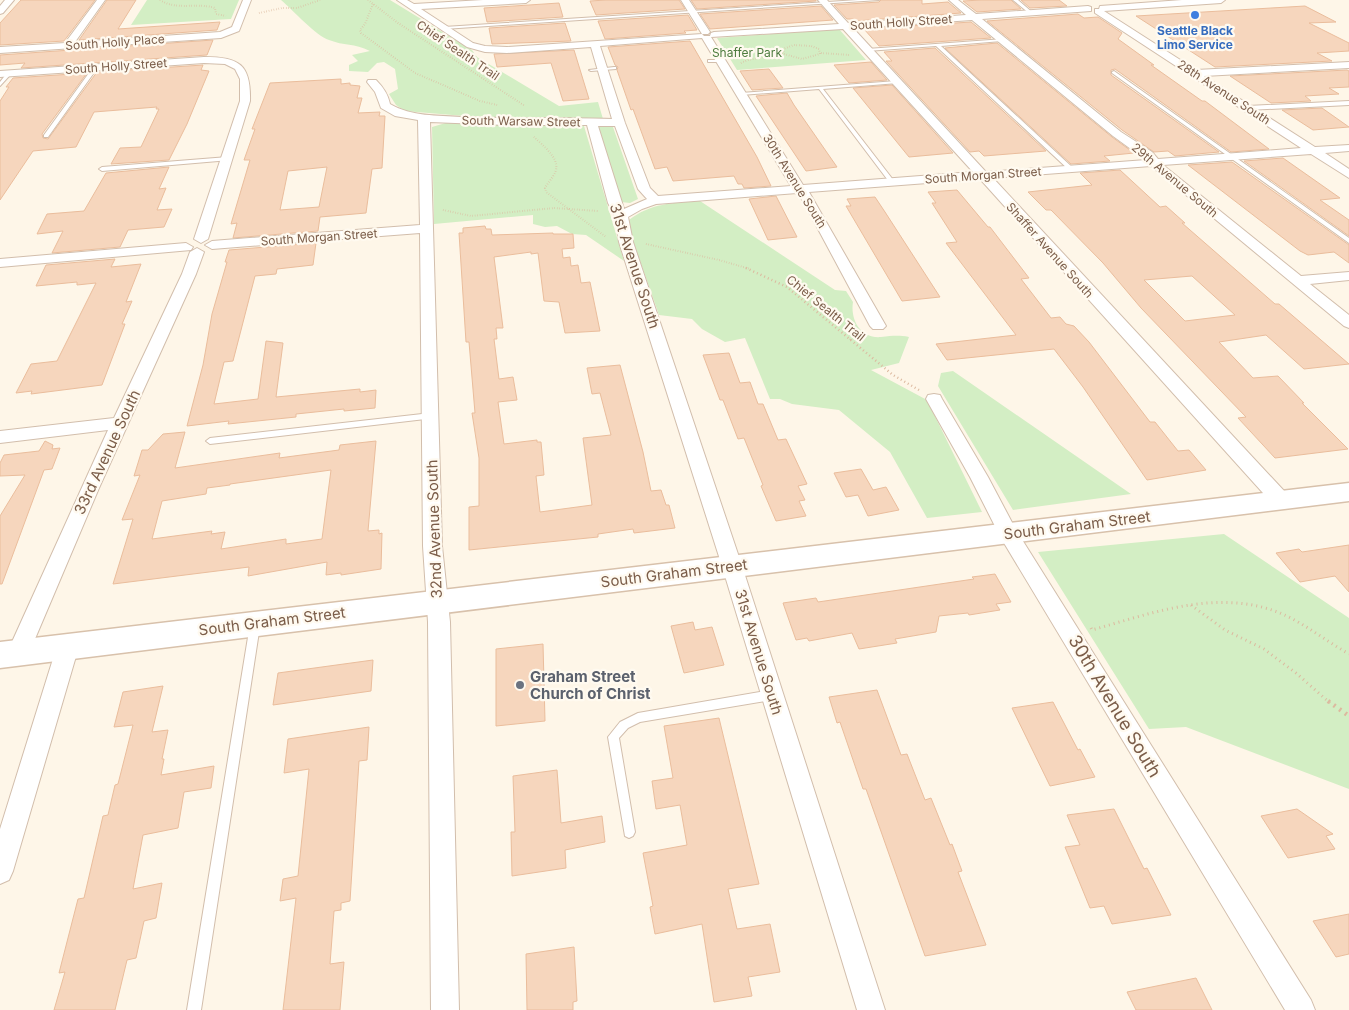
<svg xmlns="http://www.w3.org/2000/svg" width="1349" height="1010" font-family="Inter,sans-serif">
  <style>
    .green { fill: #d3eec4 }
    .building { fill: #f6d6bd; stroke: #eabd9c; fill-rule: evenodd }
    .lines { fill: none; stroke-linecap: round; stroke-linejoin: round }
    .lane-casing { stroke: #d2beac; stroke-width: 2 }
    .street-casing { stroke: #d2beac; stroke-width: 2 }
    .secondary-casing { stroke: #d8c1ab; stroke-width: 3 }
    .path-far3 { stroke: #dcb99f; stroke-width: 2; stroke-dasharray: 0.5 2; stroke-linecap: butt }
    .path-far2 { stroke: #dcb99f; stroke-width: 2.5; stroke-dasharray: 1 3; stroke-linecap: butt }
    .path-far1 { stroke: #dcb99f; stroke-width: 3; stroke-dasharray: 1 4; stroke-linecap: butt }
    .path { stroke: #dcb99f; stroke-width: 4.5; stroke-dasharray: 2 5; stroke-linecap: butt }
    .lane { fill: #fff; fill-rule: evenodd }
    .street { fill: #fff; fill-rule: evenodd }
    .secondary { fill: #fff; fill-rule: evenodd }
    .shop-dot { fill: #3f7fe0; stroke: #fffaf0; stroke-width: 2 }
    .worship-dot { fill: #6b7280; stroke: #fffaf0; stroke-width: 2 }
    .labels { text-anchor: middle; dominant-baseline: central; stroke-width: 4.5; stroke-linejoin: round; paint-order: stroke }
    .far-street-label { font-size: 12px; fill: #7b5d49; stroke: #fffaf0 }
    .far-shop-label { font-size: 12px; font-weight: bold; fill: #366cbe; stroke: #fffaf0 }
    .far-park-label { font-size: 12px; fill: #4c7b3d; stroke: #fffaf0 }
    .street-label { font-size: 15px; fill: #7b5d49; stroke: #fffaf0 }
    .worship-label { font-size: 15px; font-weight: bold; fill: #5b616d; stroke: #fffaf0; text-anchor: start }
    .near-street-label { font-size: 18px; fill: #7b5d49; stroke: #fffaf0 }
  </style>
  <rect width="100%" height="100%" fill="#fef6e8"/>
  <path class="green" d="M147,0H239L231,19L131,25Z
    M281,0H390L472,50L477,57L559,106L598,102L603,119L488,118L405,111L396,105L389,94L398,89L395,69L384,62L377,63L368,72L349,71V65L358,61L352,55L370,51C354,43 344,46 329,40C316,36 293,10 281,0Z
    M839,29L866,60L737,70L717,38Z
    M449,122L574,124L584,126L624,261L586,235L572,234L557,226L545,227L533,224V215L434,224L432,127Z
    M598,126L613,127L638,199L630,203L621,202Z
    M700,201L835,290L846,291L853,302C850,320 861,339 881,337C892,336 898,335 909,337L899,363L871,370L927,400L982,512L927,518L890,452L839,410L792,404L780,399H770L745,338L725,342L702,329L692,319L659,315L632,238L629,220C651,203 672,203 700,201Z
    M953,371L1131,494L1013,510L938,386L941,373Z
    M1224,534L1349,618V789L1186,727L1149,729L1038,552Z"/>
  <path class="building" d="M21,0H95L64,41L0,45V23Z
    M107,0H136L118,29L220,22L217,30L79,40Z
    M606,0H679L685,9L596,15L590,1Z
    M691,0H816V1L697,9Z
    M881,0H922V4L948,2L961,13L856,21L854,19H847L834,5L879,2Z
    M981,0H1011L1021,9L977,12L963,1Z
    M1021,0H1059L1067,6L1030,8Z
    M559,3L563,17L487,22L484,8Z
    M821,6L833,20L710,29L700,14Z
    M1305,6L1336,22L1309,23L1349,43V51L1317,53L1332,61L1215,67L1136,16Z
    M1078,14L1084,18L1098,17L1122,33L1118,39L1154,65H1151L1202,101H1205L1269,149L1231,152L1115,69L1111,70V75L1219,152L1175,156L1168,151L1154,152L1122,130L987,21Z
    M688,15L697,30L684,31L686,33L605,39L598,21Z
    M971,22L991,38L879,46L864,29Z
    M565,23L571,41L492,44L489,28Z
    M213,40L207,55L21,68L25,63L0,65V55Z
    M690,41L757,157L771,186L744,188L742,184H738L734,176L673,181L667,167L655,169L633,109L631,110L617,70L618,67L615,65L608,47Z
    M997,43L1112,137L1134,153L1104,156L1110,161L1071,164L945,48Z
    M935,48L1046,151L984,156L979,151L970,152L886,61H892L884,52Z
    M574,50L589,99L563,101L551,63L497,67L494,54Z
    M871,62L887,80L849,83L834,65Z
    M203,65L201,70L209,71L187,124L169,160L111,164L120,148L141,147L159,109H156L157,107L94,112L76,147L33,151L0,200V101L9,87H6L13,78L87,73L42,134L43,138L48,139L97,72Z
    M769,69L783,88L752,90L740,71Z
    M1347,70L1349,71V87L1329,88L1339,94L1305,96L1311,101L1271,103L1230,76Z
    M341,79V84L350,83V85L360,86L357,98H362L358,113L380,112L379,116H385L382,168L372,169L366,213L320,217L318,231L233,238L237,223L231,224L250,160H244L255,129H252L270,83ZM327,167L319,207L280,210L288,171Z
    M892,85L953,153L909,157L853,88Z
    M787,93L794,105L837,167L806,171L756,96Z
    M1322,108L1349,127L1313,130L1282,110Z
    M1283,158L1340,198L1320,200L1349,220V236L1244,161Z
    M1232,162L1349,245V263L1334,252L1308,255L1300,251L1188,165Z
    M169,167L159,189L166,188L157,210L172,209L164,227L128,230L120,247L52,253L63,231L37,234L47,214L84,211L106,173Z
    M1120,170L1160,207L1166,206L1185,223H1182L1275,304H1279L1349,364L1304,369L1266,335L1219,342L1253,378L1278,376L1304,403H1302L1348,449L1275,458L1238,418L1246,417L1141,308L1103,263L1051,210H1046L1028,192L1092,185L1080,173ZM1192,276L1235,315L1185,321L1144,280Z
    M957,190L988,227H990L1029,278L1021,279L1051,318L1060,317L1066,324L1074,326L1089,342L1150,422H1155L1178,451L1189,450L1206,470L1147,480L1083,387L1054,349L947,360L936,344L1016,335L946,243L957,242L932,203H936L928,192Z
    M776,196L797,237L768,240L749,199Z
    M875,197L885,212L940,297L902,301L846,206H851L847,199Z
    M485,226L486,229H491L492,235L553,233V234H573L574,248L562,249L563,258L570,257L571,266L578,265L581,283L590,282L600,331L565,333L559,302L544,301L538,253L531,254V252L494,257L503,328H496L497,339H494L499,379L513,377L517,400L498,402L504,444L537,440V442H541L544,475L536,476L540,512L592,505L583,438L611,435L600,393L592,394L587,368L620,365L643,452L651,491L661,490L666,505H669L675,528L634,533L633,529L598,534V537L469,550V507L479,506V458L472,413H475L469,342H466L459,233H463V228Z
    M316,243L313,265L277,269L276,274L255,276L233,361L224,362L214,404L258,399L266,341L283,343L276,397L360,389V392L376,390L375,408L344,411V409L296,414V417L228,424L229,421L187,426L203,365L212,314L227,262H225L229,250Z
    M115,259L111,267L141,264L126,302L132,301L122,324H125L102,385L31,394L32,391L16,393L31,364L57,361L96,283L77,285V282L36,286L46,265Z
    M729,353L740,383L750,382L758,404H763L778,440L786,439L807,484L798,486L805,500L799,501L806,516L776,521L761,486L763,485L744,438L738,439L723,400H720L703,355Z
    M185,432L175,468L280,453L279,458L339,450L340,445L376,441L368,531L379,530V534L382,533L381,569L341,575V573L326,575L327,562L248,576L249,567L113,584L133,519L122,520L140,475L134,476L142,450H148L163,434ZM331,470L322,539L286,544V539L221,549L225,532L211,534L212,531L152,539L162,501L206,494L207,488L230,485V484Z
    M45,441L53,445L52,449L60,448L52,469L44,470L2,584H0V516L25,475L0,476V463L4,455L39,451Z
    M861,469L873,490L886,487L899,510L868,516L858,495L846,497L834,473Z
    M1349,545V592L1335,576L1300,582L1276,553L1299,549L1302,552Z
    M995,574L1011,602L996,604L1000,610L969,615L968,613L939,616L936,632L895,639L897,643L859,649L852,633L809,641L807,638L796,640L783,603L816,598L818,602L974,579L972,577Z
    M693,622L695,630L712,627L724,665L684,673L671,626Z
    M543,644L545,721L496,726V649Z
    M373,660L371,691L273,705L278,673Z
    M163,686L152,732L168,730L162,759H164L161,775L214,766L211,788L184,792L178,828L143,835L133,889L162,883L156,918L144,921L136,958L127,960L115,1010H54L65,972L59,973L78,899L84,898L103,816L108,815L115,785L118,784L133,725L114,727L123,692Z
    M877,690L901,755L907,754L925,800L931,798L950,845L952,844L962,871L958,872L986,945L925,956L866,789H863L840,722L837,723L829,697Z
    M1053,702L1078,750L1080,749L1095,777L1050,786L1012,708Z
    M719,718L759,884L728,889L737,929L770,924L780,972L748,977L752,996L714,1002L702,924L655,934L650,907L653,906L643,853L687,845L680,805L656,809L652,781L673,778L664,726Z
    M369,727L367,760L359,761L350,901L341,903V910L334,911L330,964L344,962L340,1010H283L296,898L280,901L283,879L298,876L309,769L284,773L288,739Z
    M557,770L561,823L602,816L605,842L565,850L566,868L512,876L511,832H515L513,776Z
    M1114,809L1144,869L1147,868L1171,915L1112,924L1104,906L1090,908L1065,847L1080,845L1067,815Z
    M1297,809L1333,834L1326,836L1335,849L1288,858L1261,816Z
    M1349,914V954L1336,957L1313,921Z
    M574,947L577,1001L573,1002V1010H527L526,954Z
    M1196,978L1212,1010H1136L1127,992Z"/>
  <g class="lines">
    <defs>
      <path id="lane" d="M858,0H879L444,29L442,28L444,27Z
        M1013,0H1018L1033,13L1030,14Z
        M1004,39L1002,41L941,46L1073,168V170H1069L936,46L867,51L865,50L867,49Z
        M710,60H721L723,61L721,62H708V60Z
        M94,66L98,67L48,137H44V135Z
        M614,67H616V69L591,71L589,70Z
        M1114,71L1349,238V243L1112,73V72Z
        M7,73L11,74L0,86V82Z
        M896,81L898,82V83L823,89L894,181V183H890L819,89L741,95L739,94L741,93Z
        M1349,101V105L1248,110L1245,108L1248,106Z
        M228,157L230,158V160L102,171L99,169L102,167Z
        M431,413L434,414L435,416L434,418L210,444L206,441L210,438Z
        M255,621L258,622L260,625L201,1010H187L250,625L252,622Z
        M772,690L776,692L777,695L776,698L772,700L640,722L628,728L619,738L635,832L633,836L629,838L625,836L608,737L620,722L638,713Z"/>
      <path id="street" d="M5,0H14L3,13L0,14V6Z
        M97,0H105L75,42L220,32L232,27L243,0H251L239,31L221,38L0,53V47L65,43Z
        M397,0H407L414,4L483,0H530L526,3L421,9L473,43L485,46L507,47L702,34L681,0H689L710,32L708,34H702L704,36H710L711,33L714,32L839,24L818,0H827L848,23L966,15L949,0H958L976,14L1088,6L1091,7V11L982,19L1121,132L1152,152L1158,159L1301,148L1095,13V9H1099L1100,6L1182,0H1225L1221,3L1104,11L1196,70L1349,62V68L1204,76L1315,147L1349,145V151L1325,153L1349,169V178L1311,154L1163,165L1301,276L1349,272V280L1310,284L1349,315V328L1344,326L1151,166L993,178L1287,494L1289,499L1287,504L1280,506L1273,504L980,179L809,192L886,326L883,329H873L870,326L803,201L797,193L656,204L642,209L628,217L633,242L742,566L885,1010H857L722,566L619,242L615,216L608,203L587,125H506L430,122L442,546L450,622L459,1010H431L428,622L423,546L420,233L212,249L205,245L212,241L420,225L418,120L395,116L381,108L375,92L367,82L368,80H376C383,87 388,94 390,104C412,117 437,115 461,117C512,119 562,117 612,119L591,47L507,53L485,52L467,47ZM972,20L1113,136L1146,160L986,172L853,28ZM843,29L973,172L803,185L711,37ZM702,38L789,183L791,186L658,196L650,188L625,123L600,46ZM598,126H615L638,189L647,199L624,209Z
        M204,57C239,57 251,64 250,101L208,239L201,243L194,239L240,101V79L235,69L225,64L204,63L0,77V71Z
        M186,243L193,247L191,250L0,267V259Z
        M197,248L204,252L196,274L99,488L29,653L26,659L18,662L10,659L7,653L108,430L0,443V431L114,418L182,274L190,252Z
        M934,394L940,395L942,399L988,477L1016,530L1311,1000L1315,1010H1285L1001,538L970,477L926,399L928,395Z
        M68,637L76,640L79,646L13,871L9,880L0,884V829L57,646L60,640Z"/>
      <path id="secondary" d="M1349,483V501L0,668V642Z"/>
    </defs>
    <use href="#lane" class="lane-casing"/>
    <use href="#street" class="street-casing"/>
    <use href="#secondary" class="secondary-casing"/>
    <path class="path-far3" d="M160,0C177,11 197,2 215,8L216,14L226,16
      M368,0L398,23L525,106
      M373,4L365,24L360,30L361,33L415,73L480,101L497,105
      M259,13L282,8H297L320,0
      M794,45L811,46L819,49L820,54L802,59L784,54L783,49Z
      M821,53L850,55
      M741,63C754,56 769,59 783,53
      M534,137C542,145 559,157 556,170C554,177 548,182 545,188L546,192L606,237
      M443,210L471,216L554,208L598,211
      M646,244L719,260L750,269"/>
    <path class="path-far2" d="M746,268L787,287L893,375L919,390
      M850,340L861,332"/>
    <path class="path-far1" d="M1191,605L1225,630L1264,649L1296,673L1330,703
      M1091,628L1092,630C1152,613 1218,588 1280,613C1304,623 1326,641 1349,654"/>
    <path class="path" d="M1328,701L1349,716"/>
    <use href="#lane" class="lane"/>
    <use href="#street" class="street"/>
    <use href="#secondary" class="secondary"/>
  </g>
  <circle class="shop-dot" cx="1195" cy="15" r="5"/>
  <circle class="worship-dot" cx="520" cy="685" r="5"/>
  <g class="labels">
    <g class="far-street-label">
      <text transform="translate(901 22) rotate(-4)">South Holly Street</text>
      <text transform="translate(115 42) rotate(-4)">South Holly Place</text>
      <text transform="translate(458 50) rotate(34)">Chief Sealth Trail</text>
      <text transform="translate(116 66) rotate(-4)">South Holly Street</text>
      <text transform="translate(1224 92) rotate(33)">28th Avenue South</text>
      <text transform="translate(521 121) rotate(1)">South Warsaw Street</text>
      <text transform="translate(983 175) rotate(-4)">South Morgan Street</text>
      <text transform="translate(1175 180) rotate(40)">29th Avenue South</text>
      <text transform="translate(795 181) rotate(58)">30th Avenue South</text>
      <text transform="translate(319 237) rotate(-4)">South Morgan Street</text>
      <text transform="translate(1050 250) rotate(48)">Shaffer Avenue South</text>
      <text transform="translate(826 308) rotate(39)">Chief Sealth Trail</text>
    </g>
    <g class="far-shop-label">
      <text x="1195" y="30">Seattle Black<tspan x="1195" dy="14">Limo Service</tspan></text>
    </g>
    <g class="far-park-label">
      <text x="747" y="52">Shaffer Park</text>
    </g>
    <g class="street-label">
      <text transform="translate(635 266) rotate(72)">31st Avenue South</text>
      <text transform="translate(107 452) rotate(-65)">33rd Avenue South</text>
      <text transform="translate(1077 525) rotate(-7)">South Graham Street</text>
      <text transform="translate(434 529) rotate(-92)">32nd Avenue South</text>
      <text transform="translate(674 573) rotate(-7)">South Graham Street</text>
      <text transform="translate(272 621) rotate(-7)">South Graham Street</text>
      <text transform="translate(759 652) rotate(73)">31st Avenue South</text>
    </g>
    <g class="worship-label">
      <text x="530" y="676">Graham Street<tspan x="530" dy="17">Church of Christ</tspan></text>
    </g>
    <g class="near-street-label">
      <text transform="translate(1115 706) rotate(59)">30th Avenue South</text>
    </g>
  </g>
</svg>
